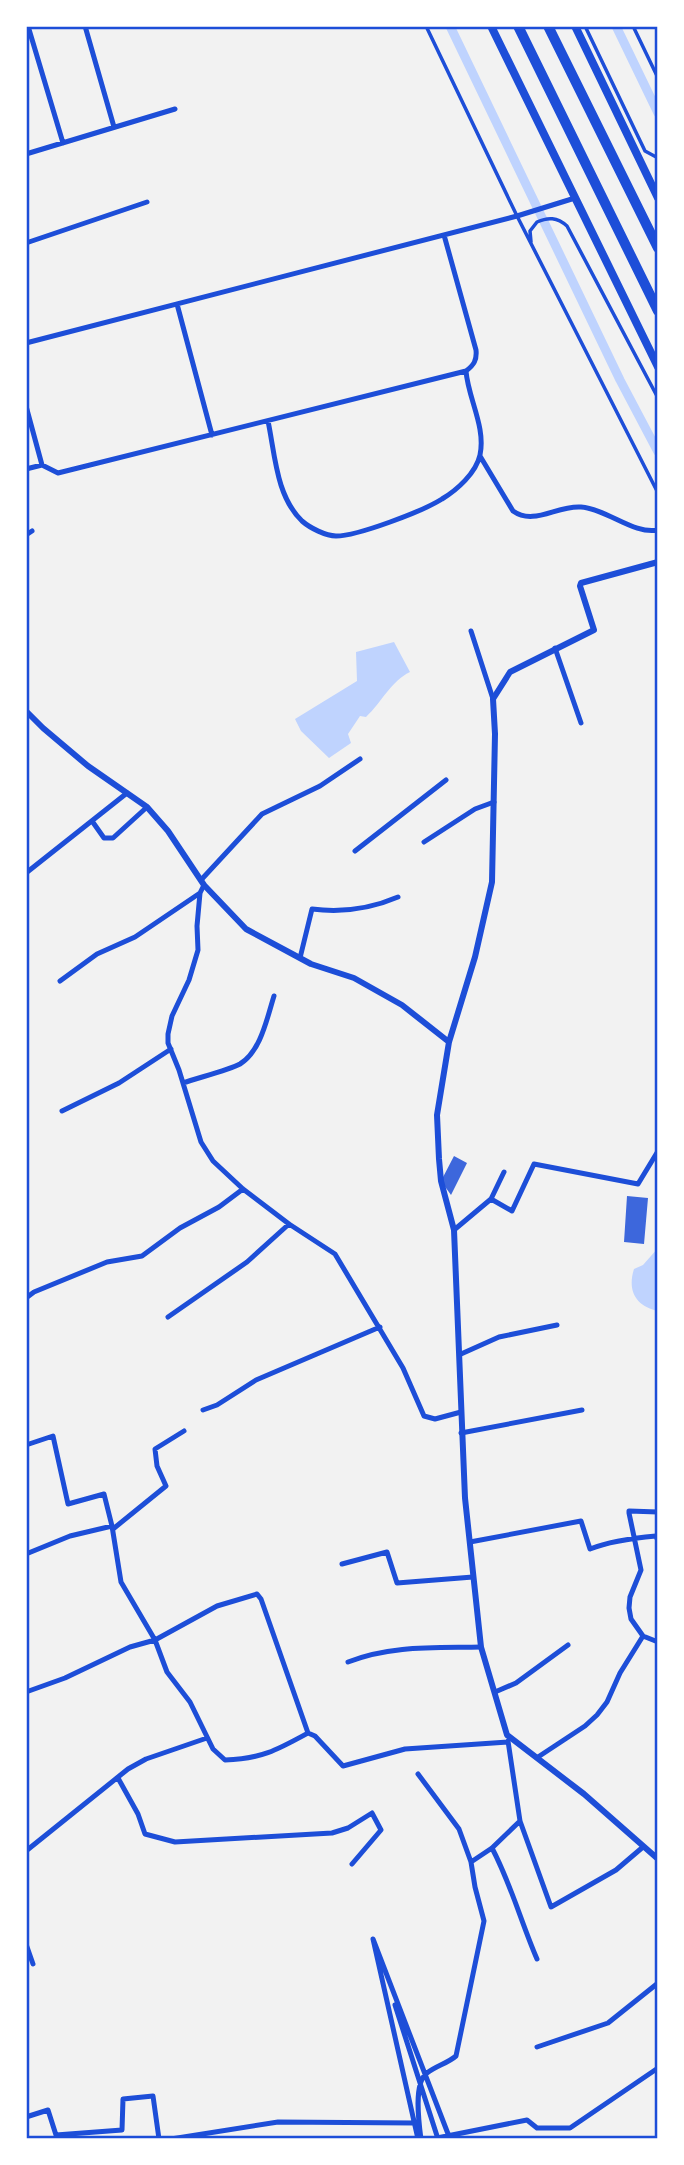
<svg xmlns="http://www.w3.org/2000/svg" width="684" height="2165" font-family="Figtree,sans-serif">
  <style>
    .water { fill: #bfd3fe }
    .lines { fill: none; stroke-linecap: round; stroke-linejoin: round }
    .canal { stroke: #bfd3fe; stroke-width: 9 }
    .building { fill: #3d67dc }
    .pedestrian { stroke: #1d4ed8; stroke-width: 3.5 }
    .minor { stroke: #1d4ed8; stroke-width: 5 }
    .tertiary { stroke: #1d4ed8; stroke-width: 6 }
    .primary { stroke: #1d4ed8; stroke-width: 8 }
    .motorway { stroke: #1d4ed8; stroke-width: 10 }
    .neatline { fill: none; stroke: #1d4ed8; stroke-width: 2.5 }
  </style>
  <rect width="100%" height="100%" fill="#f2f2f2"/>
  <path class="water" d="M394,642L410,672C391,681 382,702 366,717L360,716L348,734L351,743L329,758L301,731L295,719L357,681L356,652Z
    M658,1248V1311C636,1306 627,1291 634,1269L643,1265Z"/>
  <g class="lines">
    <path class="canal" d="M450,26L620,380L658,452
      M616,26L658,113"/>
  </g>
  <path class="building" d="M454,1156L467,1163L451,1195L441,1181Z
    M627,1196L648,1198L644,1244L624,1242Z"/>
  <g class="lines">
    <path class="pedestrian" d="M426,26L517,216L658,493
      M585,26L645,151L658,158
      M633,26L658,78
      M531,242L530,231L537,222C548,217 557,217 567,226L658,398"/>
    <path class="minor" d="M28,26L63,143
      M85,26L114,127
      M26,154L175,109
      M26,243L147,202
      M177,304L212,435
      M26,343L517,216L575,198
      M26,406L42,465L26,469
      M268,421C275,454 276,496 302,521C310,528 326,536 336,536C358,536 423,511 442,499C457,490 476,473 480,455C486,427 468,398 466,371
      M480,456L513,511C534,526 557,505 581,507C607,509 634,535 658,530
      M42,465L58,473L466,371C474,365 477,360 476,350L444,235
      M26,535L32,531
      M471,631L493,699
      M555,648L581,723
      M92,821L104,838H113L147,807
      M424,842L475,809L494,802
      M355,851L446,780
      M26,873L127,793
      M201,880L262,814L320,786L360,759
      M204,885L200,893L197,926L198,950L189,980L172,1016L168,1034V1043L179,1070L201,1142L213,1161L243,1189L289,1224L335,1254L403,1368L424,1416L435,1419L461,1412
      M300,958L312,909C343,913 370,909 398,897
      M60,981L97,954L135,937L200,893
      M183,1083C197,1078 229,1070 240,1064C261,1051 267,1018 274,996
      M62,1111L119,1083L171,1049
      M491,1199L504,1172
      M454,1230L491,1199L512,1211L534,1164L638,1184L658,1151
      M26,1298L34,1292L107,1262L142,1256L180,1228L219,1207L243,1189
      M168,1317L247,1262L289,1224
      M461,1354L499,1337L557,1325
      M203,1410L217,1405L256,1380L380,1327
      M461,1433L582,1410
      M26,1445L53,1436L68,1504L104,1494L112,1526L121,1582L155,1640L167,1672L190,1702L213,1749L225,1760C261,1759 277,1750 308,1733L315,1736L343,1766L405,1749L508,1742
      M113,1529L166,1486L157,1466L155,1449L184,1431
      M470,1542L581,1521L590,1549C610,1541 634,1538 656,1536L658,1541
      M26,1554L70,1536L112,1526
      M342,1564L387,1552L397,1583L473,1577
      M643,1636L631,1619L629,1608L630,1597L641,1570L629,1513V1511L658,1512
      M348,1662C391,1645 435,1648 481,1647
      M26,1692L65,1678L130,1647L155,1640L217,1606L257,1594L261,1599L308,1733
      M495,1692L516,1683L568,1645
      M508,1741L520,1821L551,1907L616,1870L643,1847
      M538,1757L585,1726L597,1715L607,1702L620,1673L643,1636L658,1642
      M418,1774L459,1829L471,1862L475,1887L484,1921L456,2056C448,2063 436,2066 427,2073C413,2083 419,2124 421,2139
      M118,1778L138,1814L145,1834L175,1842L332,1833L348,1828L372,1813L381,1830L352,1864
      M492,1848C511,1884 521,1922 537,1959
      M26,1851L128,1769L146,1759L207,1738
      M471,1862L492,1848L520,1821
      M26,1944L33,1964
      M395,2005L438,2139
      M537,2047L608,2023L658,1983
      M26,2117L48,2110L56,2135L122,2130L123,2099L153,2096L159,2139
      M171,2139L278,2122L415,2123
      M418,2139L373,1939L450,2139
      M432,2139L527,2120L537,2128H570L658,2068"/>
    <path class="tertiary" d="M26,711L43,728L88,766L147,807L168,831L204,885L246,929L311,964L354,978L402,1005L449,1042L437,1115L439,1159L441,1181L454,1230L465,1498L481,1647L507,1735L584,1794L658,1859
      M449,1042L475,957L492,882L495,734L493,699L510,672L594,630L580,586L581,583L658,562"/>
    <path class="primary" d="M491,26L658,367
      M575,26L658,198"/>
    <path class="motorway" d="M518,26L658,311
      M548,26L658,248"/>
  </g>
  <rect width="684" height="2165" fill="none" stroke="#ffffff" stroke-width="56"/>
  <rect x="28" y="28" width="628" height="2109" class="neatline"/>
</svg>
